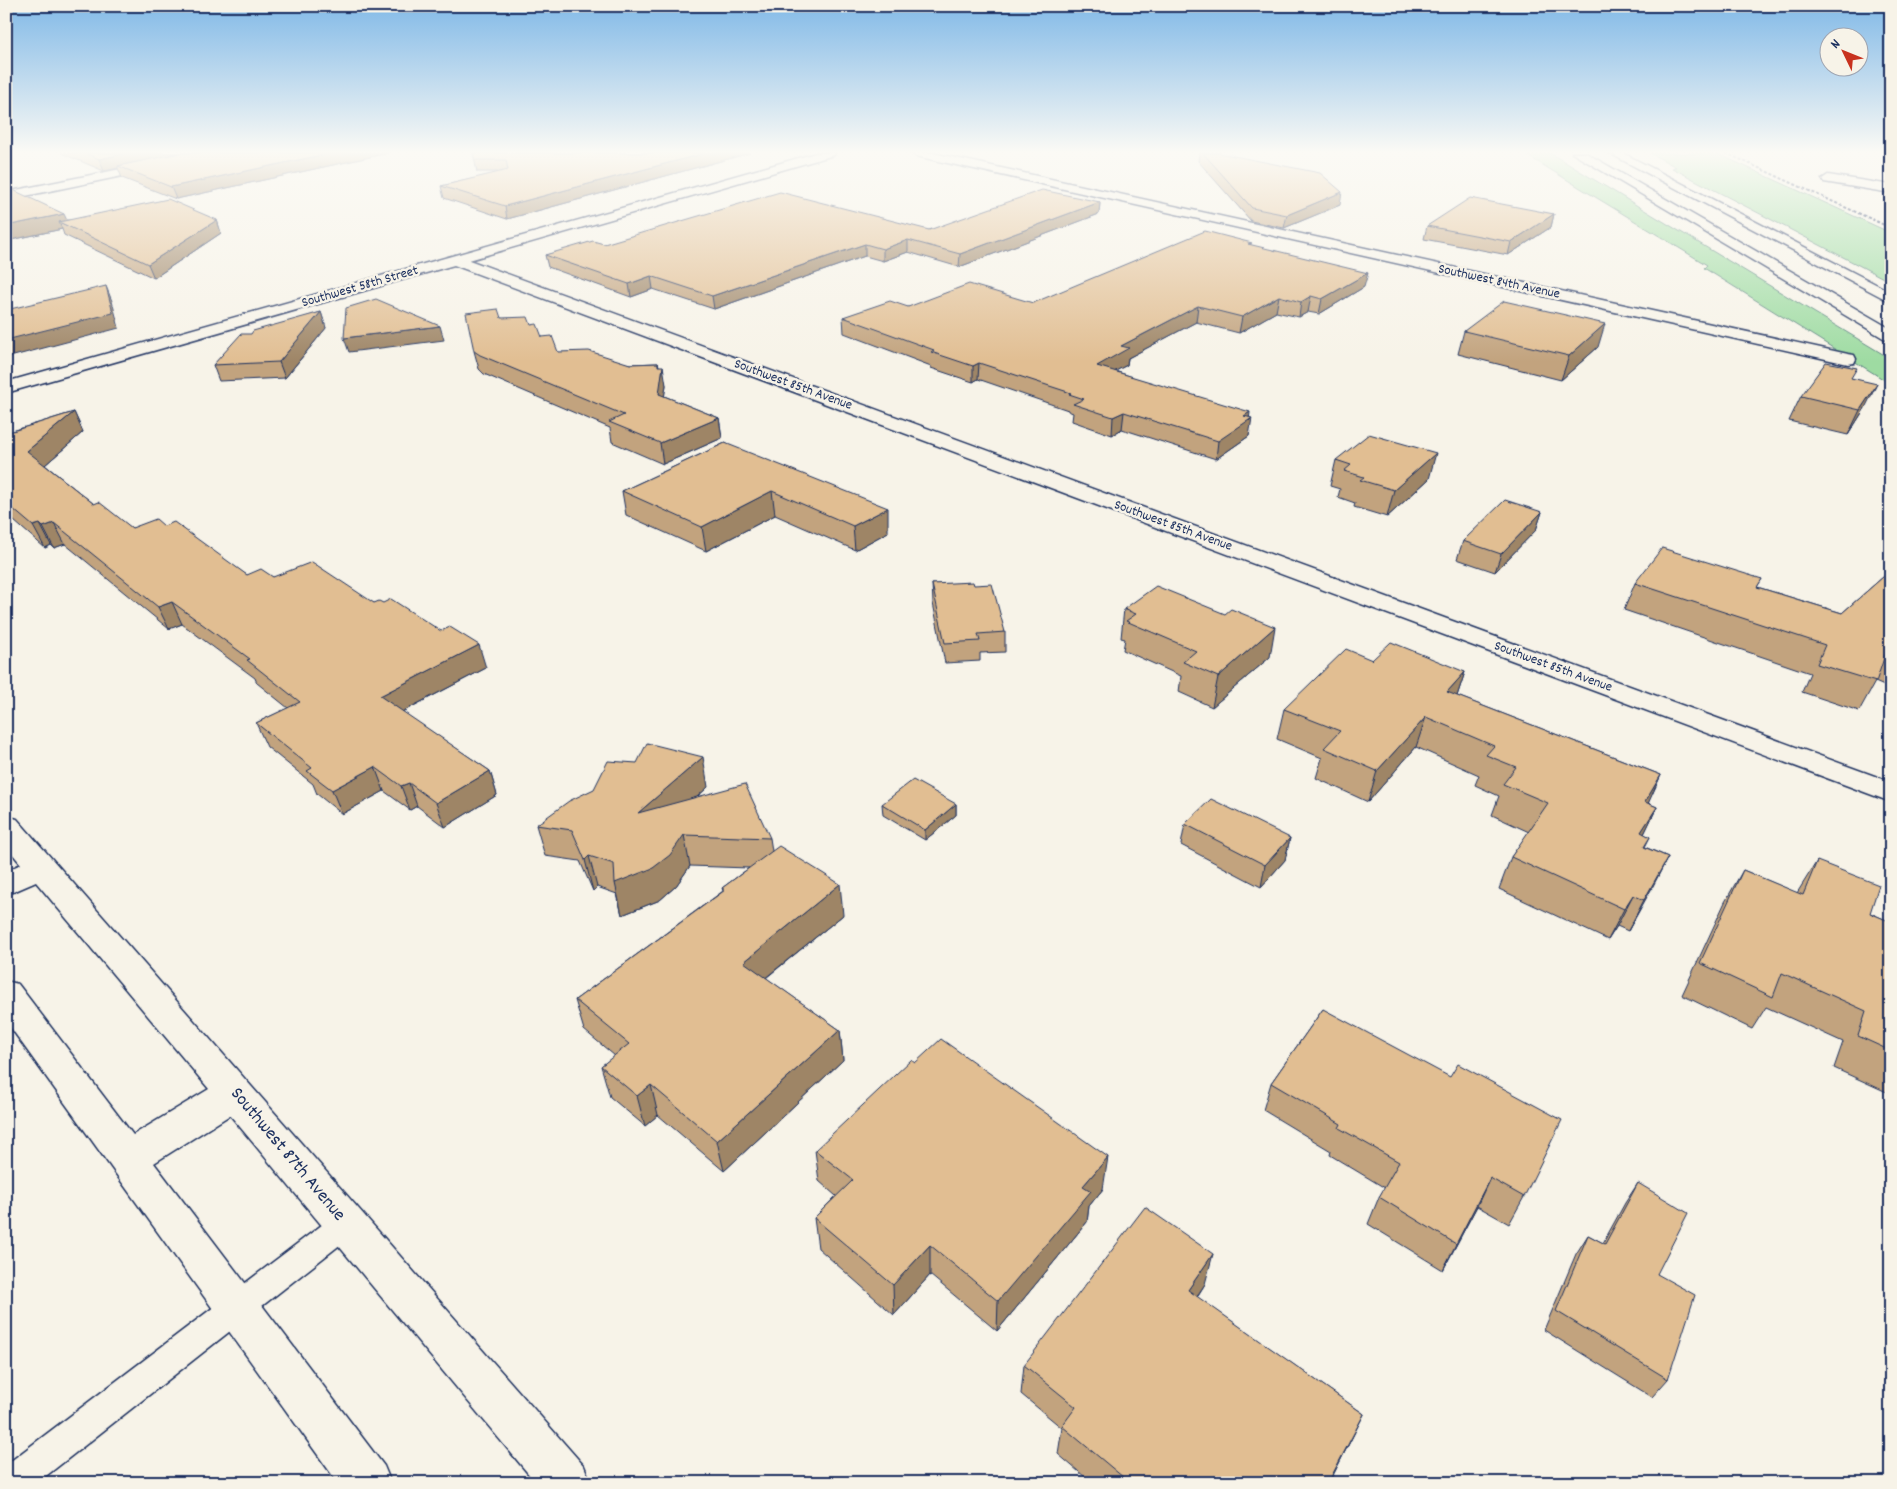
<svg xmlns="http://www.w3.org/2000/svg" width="1897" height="1489" font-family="Dekko,sans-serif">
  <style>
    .green { fill: #9edba2; stroke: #5c8580 }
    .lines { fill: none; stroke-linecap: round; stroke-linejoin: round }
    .lane-casing { stroke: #1b2f5e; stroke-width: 3 }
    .street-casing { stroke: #1b2f5e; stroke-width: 3 }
    .secondary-casing { stroke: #1b2f5e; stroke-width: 3 }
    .highway-casing { stroke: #1b2f5e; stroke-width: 3 }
    .lane { fill: #f7f3e8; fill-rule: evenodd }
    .street { fill: #f7f3e8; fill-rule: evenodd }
    .secondary { fill: #f7f3e8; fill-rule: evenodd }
    .highway { fill: #f7f3e8; fill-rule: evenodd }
    .rail { stroke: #1b2f5e; stroke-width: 2; stroke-dasharray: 3 2; stroke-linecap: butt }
    .wall { fill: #c2a37e; stroke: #1b2f5e }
    .shaded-wall { fill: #9e8566; stroke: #1b2f5e }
    .building { fill: #e1be92; stroke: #1b2f5e }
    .labels { text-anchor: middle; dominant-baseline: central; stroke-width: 5; stroke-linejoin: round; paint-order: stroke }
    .far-street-label { font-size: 14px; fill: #1b2f5e; stroke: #f7f3e8 }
    .near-street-label { font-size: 19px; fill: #1b2f5e; stroke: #f7f3e8 }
  </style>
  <rect width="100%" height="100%" fill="#f7f3e8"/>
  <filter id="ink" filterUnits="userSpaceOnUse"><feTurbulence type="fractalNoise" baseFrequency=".02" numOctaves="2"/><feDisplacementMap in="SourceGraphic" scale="10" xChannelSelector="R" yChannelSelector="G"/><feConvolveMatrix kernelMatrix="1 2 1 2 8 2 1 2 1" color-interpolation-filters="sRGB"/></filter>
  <g filter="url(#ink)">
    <path class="green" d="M1523,153H1550L1891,359V384L1704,268L1707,265Z
      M1650,153H1716L1891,233V282L1672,168L1676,167Z"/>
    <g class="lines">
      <defs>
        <path id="lane" d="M345,1211L355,1215L359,1224L355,1233L37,1483H6L7,1464L335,1215Z"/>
        <path id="street" d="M816,153H835L834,155L469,260L1891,782V802L454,265L6,393V382Z
          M911,153H933L1848,354L1854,355L1856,359L1854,363L1848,364L916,156Z
          M1828,175L1891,185V193L1824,182L1822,179Z"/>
        <path id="secondary" d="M201,153H224L219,156L6,200V192Z
          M6,816L17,819L584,1466L591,1483H536L230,1115L154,1163L384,1466L391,1483H338L6,1021V981L18,984L133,1135L209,1089L36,882L6,895V871L21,864L6,846Z"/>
        <path id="highway" d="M1572,153H1586L1891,329V341L1885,339Z
          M1609,153H1623L1891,292V302Z"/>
      </defs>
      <use href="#lane" class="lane-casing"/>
      <use href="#street" class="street-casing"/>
      <use href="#secondary" class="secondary-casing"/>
      <use href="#highway" class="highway-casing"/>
      <use href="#lane" class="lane"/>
      <use href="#street" class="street"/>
      <use href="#secondary" class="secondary"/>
      <use href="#highway" class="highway"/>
      <path class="rail" d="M1726,153L1891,228"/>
    </g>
    <path class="wall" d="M61,153H388L176,199L122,178L118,168L104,171Z
      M473,153H750L507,219L444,198L441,186L503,172H477Z
      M1199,153H1219L1340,205L1284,228L1251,221L1198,161Z
      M6,188L67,220H217L221,233L154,278L64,235L62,229L6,241Z
      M1100,202L1099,214L959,267L908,252L883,261L865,256L714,309L653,289L631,297L548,267L545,255L604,244L929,230Z
      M1554,214L1551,227L1508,255L1424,239L1427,226Z
      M1251,245L1364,287L1319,314L1308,312L1299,317L1276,312L1239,333L1196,322L1128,358L1127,365L1115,371L1249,417V436L1216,459L1122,429L1112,435L1072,421L1073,413L1068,411V410L978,379L973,382L931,368V366L844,333L843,317L908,307L1033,303Z
      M321,312L326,328L285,378L219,381L213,365L251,334Z
      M501,318L531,325L542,337L558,352L630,364L658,363L666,385L664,396L719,418L722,438L663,464L612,442L610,428L484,374L479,369L474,351Z
      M1464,331L1598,347L1561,380L1458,354Z
      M1852,378L1865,408L1848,435L1789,421L1801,396Z
      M74,412L83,432L45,465L94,504L132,528L164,526L247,575L273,577L374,603L486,668L402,712L490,771L497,795L445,827L417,806L410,810L384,791L342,814L317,794L313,784L267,747L256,723L288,708L257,683L255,678L182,624L169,629L65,544L54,548L51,545L45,548L6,514V433Z
      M725,443L888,532L855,550L775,515L706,551L626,515L622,491Z
      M1336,460L1429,479L1387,517L1354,507L1355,503L1338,497L1340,489L1330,486Z
      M1542,512L1536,530L1495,572L1457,559L1463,541Z
      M1891,570V689L1875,682L1859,711L1802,692L1810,673L1624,610L1635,583L1762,579L1757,587L1842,613Z
      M932,584L974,585L1005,632V652L980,653V661L945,663L933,603Z
      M1124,609L1270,657L1212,707L1179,692L1181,676L1123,650L1125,639L1121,638Z
      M1372,660L1465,672L1457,696L1661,775L1648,803L1657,807L1644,834L1650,837L1645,847L1668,857L1628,931L1617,926L1608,940L1499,889L1511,857L1529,832L1492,815L1499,796L1475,785L1479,775L1416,747L1368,802L1316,778L1322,758L1277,739L1284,709Z
      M708,787L697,797L770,838L772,851L843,915L766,978L840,1030L843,1060L724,1171L658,1115L645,1126L610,1097L601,1066L615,1056L584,1030L575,1000L723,891L722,888L749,868L690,866L676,886L660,900L622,915L617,894L597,887L593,891L580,861L545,856L536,825Z
      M882,804H956V815L925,840L883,815Z
      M1185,824L1290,838L1285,860L1261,887L1181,845Z
      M1817,861L1870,913L1891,922V1094L1834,1068L1843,1042L1766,1007L1752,1029L1682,995L1725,902L1743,870L1797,893Z
      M1323,1009L1524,1197L1509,1224L1477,1206L1443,1270L1368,1224L1379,1197L1385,1188L1330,1155L1331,1151L1263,1110L1271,1083Z
      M815,1150L1103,1189L1089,1206L1087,1222L997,1331L930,1275L894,1315L818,1248L814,1218L836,1196L819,1181Z
      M1638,1183L1657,1274L1668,1379L1652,1397L1544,1330L1576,1254L1588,1235L1603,1243L1625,1203Z
      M1205,1284L1197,1297L1364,1414L1329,1483H1092L1058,1454L1062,1428L1021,1394L1024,1365Z"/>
    <path class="shaded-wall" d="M127,153H190L118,166V168L104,171L99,159Z
      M331,153H388L176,199L171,187Z
      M706,153H750L507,219L505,206Z
      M1342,192L1340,205L1284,228L1287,215Z
      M1100,202L1099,214L959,267L960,254Z
      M64,214L70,227L59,222L62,229L6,241V226Z
      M1554,214L1551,227L1508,255L1511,242Z
      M217,220L221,233L154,278L148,264Z
      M908,240V252L883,261V249Z
      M865,244V256L714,309L712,296Z
      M1368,273L1364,287L1319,314L1322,299Z
      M651,276L653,289L631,297L629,284Z
      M106,286L112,301L119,328L6,358V340Z
      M1279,296L1276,312L1239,333L1242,317Z
      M1311,296L1308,312L1299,317L1301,302Z
      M1198,306L1196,322L1128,358L1127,365L1095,382L1097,366L1121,346Z
      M321,312L326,328L285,378L279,362Z
      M1605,324L1598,347L1561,380L1569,356Z
      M440,326L444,340L349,352L344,338Z
      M658,363L661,378L663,366L666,385L662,414L659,394Z
      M979,363L978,379L973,382V366Z
      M1877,384L1865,408L1848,435L1860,410Z
      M74,412L83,432L38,471L27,451Z
      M1124,412L1122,429L1112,435L1113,417Z
      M1250,412L1249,421L1252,418L1249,436L1216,459L1218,441L1244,416Z
      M719,418L722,438L663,464L660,443Z
      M1436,453L1429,479L1387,517L1394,490Z
      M772,491L775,515L706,551L702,527Z
      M888,508V532L855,550L853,526Z
      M1542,512L1536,530L1495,572L1501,554Z
      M54,523L65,544L54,548L43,527Z
      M40,524L51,545L45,548L33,526Z
      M172,602L182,624L169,629L158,607Z
      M1275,627L1270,657L1212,707L1218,677Z
      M479,645L486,668L388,719L380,696Z
      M1465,672L1455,702L1437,722L1447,692Z
      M1426,717L1416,747L1368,802L1377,771Z
      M703,757L708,787L645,844L638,813Z
      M375,767L384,791L342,814L332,790Z
      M490,771L497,795L445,827L436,803Z
      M1661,775L1647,806L1645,802Z
      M409,783L417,806L410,810L401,786Z
      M956,804V815L925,840V830Z
      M1657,807L1642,838L1641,832Z
      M684,835L690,866L676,886L660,900L622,915L615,883Z
      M1290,838L1285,860L1261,887L1265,865Z
      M589,856L597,887L593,891L585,860Z
      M1668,857L1652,888L1628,931L1644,900Z
      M840,884L843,915L748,992L744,962Z
      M1633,895L1617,926L1608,940L1624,909Z
      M840,1030L843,1060L724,1171L717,1141Z
      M651,1085L658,1115L645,1126L637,1096Z
      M1108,1157L1103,1189L1089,1206L1087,1222L997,1331L998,1301L1083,1186Z
      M1490,1178L1477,1206L1443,1270L1456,1244Z
      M930,1245V1275L894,1315L893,1285Z
      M1213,1254L1205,1284L1181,1320L1188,1290Z
      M1364,1414L1329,1483H1328Z"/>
    <path class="building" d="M85,153H127L99,159Z
      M180,153H331L171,187L118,166Z
      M473,153H706L505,206L441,186L508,170L506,160H475Z
      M1203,153H1219L1320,173L1342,192L1287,215L1252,208Z
      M6,188H9L64,214L6,226Z
      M1042,190L1100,202L960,254L908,240L883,249L865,244L712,296L651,276L629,284L545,255L593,241L604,244L780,192L929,230Z
      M1470,198L1554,214L1511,242L1427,226Z
      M168,199L217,220L148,264L59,222Z
      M1205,231L1252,243L1248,244L1368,273L1322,299L1311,296L1301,302L1279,296L1242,317L1198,306L1121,346L1129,348L1097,366L1250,412L1244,416L1252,418L1218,441L1124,412L1113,417L1073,404L1084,399L1069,394L1071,393L979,363L973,366L931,352L934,350L843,317L890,301L908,307L969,284L1033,303Z
      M106,286L113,313L6,340V310Z
      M376,299L440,326L344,338L346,308Z
      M1504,301L1605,324L1569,356L1464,331Z
      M498,309L501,318L528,317L531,325L537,324L542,337L552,336L558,352L589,351L630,364L658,363V366H663L659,394L719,418L660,443L609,422L624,415L480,355L474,351L466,313Z
      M321,312L279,362L213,365L241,334H251L253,331Z
      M1826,362L1857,368L1851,378L1877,384L1860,410L1801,396Z
      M74,412L27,451L94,504L99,502L132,528L156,519L164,526L174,522L247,575L261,569L273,577L312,562L374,603L379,601L383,603L391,599L441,631L450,627L479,645L380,696L490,771L436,803L409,783L401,786L375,767L332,790L307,771L312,768L256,723L300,702L247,660L250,659L172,602L158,607L54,523L43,527L40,524L33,526L6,503V433Z
      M1369,434L1436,453L1394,490L1360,480L1364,477L1344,471L1351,465L1336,460Z
      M725,443L888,508L853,526L772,491L702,527L622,491Z
      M1505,500L1542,512L1501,554L1463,541Z
      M1662,548L1762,579L1757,587L1842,613L1891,570V653L1886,652L1876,682L1817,664L1825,645L1635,583Z
      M973,582L974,585L992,584L1005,632L978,634L980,641L945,643L932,584Z
      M1156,586L1225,614L1231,609L1275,627L1218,677L1183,662L1196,651L1126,621L1136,614L1124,609Z
      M1391,642L1465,672L1447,692L1661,775L1645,802L1657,807L1641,832L1650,837L1644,847L1668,857L1644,900L1633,895L1624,909L1511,857L1548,803L1503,784L1516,767L1486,755L1494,746L1426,717L1377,771L1324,748L1340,731L1284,709L1346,649L1372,660Z
      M647,743L703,757L638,813L745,784L770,838L684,835L670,855L653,868L615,883L614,864L589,856L585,860L572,830L536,825L569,801L594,789L608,761L637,763Z
      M913,780L956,804L925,830L882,804Z
      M1211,799L1290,838L1265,865L1185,824Z
      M779,846L840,884L744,962L840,1030L717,1141L651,1085L637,1096L601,1066L629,1044L575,1000L725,890L722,888Z
      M1817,861L1879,885L1870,913L1891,922V1051L1858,1036L1866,1011L1782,973L1773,997L1700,963L1743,870L1803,895Z
      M1323,1009L1450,1077L1458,1064L1562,1120L1524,1197L1490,1178L1456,1244L1379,1197L1399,1162L1339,1128L1341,1124L1271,1083Z
      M941,1039L1108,1157L1083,1186L1091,1191L998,1301L930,1245L893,1285L814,1218L853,1180L815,1150L911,1060L915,1063Z
      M1638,1183L1688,1213L1657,1274L1695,1295L1668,1379L1556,1311L1588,1235L1605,1244Z
      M1145,1207L1213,1254L1188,1290L1364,1414L1328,1483H1145L1140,1479L1137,1483H1130L1062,1426L1076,1407L1024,1365Z"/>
  </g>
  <linearGradient id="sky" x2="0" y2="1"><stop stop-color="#81b9e7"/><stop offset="0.42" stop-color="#fbfaf5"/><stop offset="1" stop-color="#fbfaf5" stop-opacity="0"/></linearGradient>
  <rect width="1897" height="362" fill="url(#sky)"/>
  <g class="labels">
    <g class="far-street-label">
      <text transform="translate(1499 282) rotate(12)">Southwest 84th Avenue</text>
      <text transform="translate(360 287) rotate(-16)">Southwest 58th Street</text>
      <text transform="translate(793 385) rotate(20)">Southwest 85th Avenue</text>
      <text transform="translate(1173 526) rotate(20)">Southwest 85th Avenue</text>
      <text transform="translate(1553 667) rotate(20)">Southwest 85th Avenue</text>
    </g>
    <g class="near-street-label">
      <text transform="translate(287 1155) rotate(50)">Southwest 87th Avenue</text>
    </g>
  </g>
  <rect width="1897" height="1489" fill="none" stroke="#f7f3e8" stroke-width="25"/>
  <rect x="12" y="12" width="1872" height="1464" fill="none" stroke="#1b2f5e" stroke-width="2" filter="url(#ink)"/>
  <g transform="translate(1844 52) rotate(313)"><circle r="24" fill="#f7f3e8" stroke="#9fa5b1"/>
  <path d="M0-4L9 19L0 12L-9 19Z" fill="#c8321e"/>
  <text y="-8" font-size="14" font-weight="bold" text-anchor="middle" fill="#1b2f5e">N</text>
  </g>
</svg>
